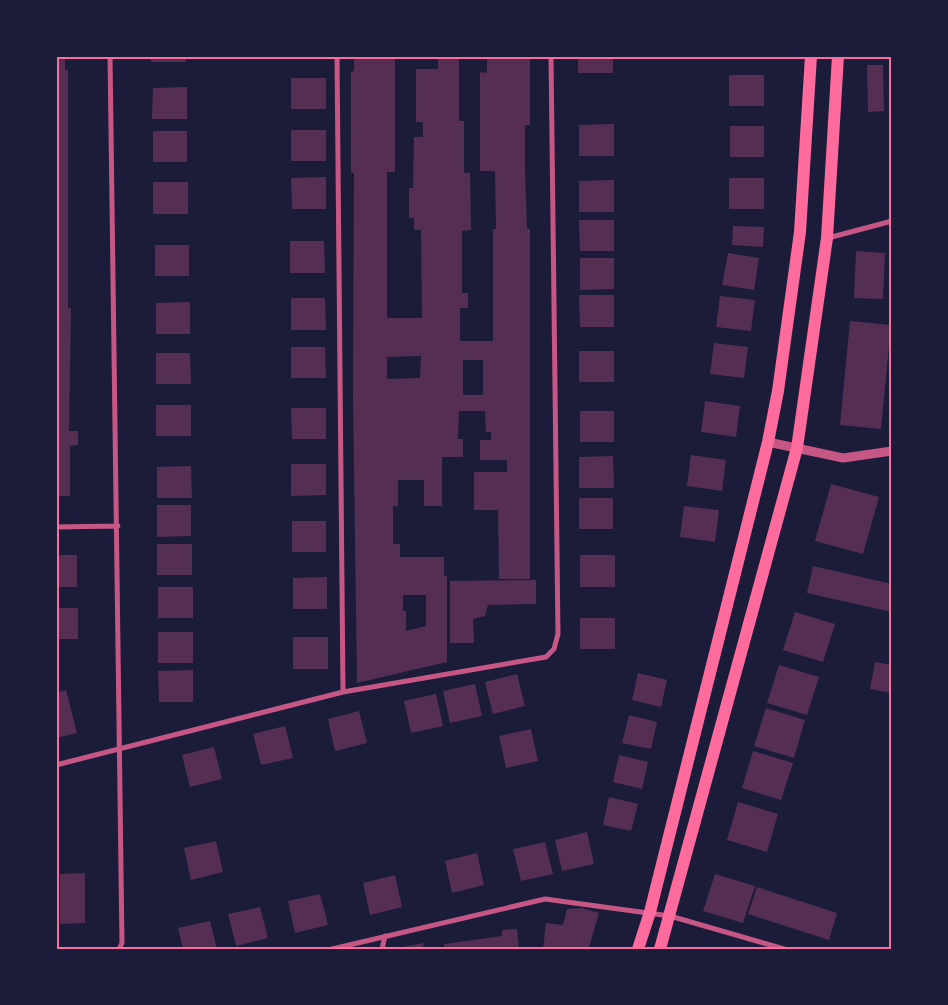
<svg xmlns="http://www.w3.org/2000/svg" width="948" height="1005" font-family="'Crimson Pro',serif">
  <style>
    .building { fill: #542f53; fill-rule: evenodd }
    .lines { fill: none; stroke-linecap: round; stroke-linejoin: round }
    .minor { stroke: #c65784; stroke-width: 5 }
    .tertiary { stroke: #c65784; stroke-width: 9 }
    .primary { stroke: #ff6b9d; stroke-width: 12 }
    .neatline { fill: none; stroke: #ff6b9d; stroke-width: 2 }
  </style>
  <rect width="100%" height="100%" fill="#1b1b3a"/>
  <path class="building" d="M56,56H65V70H68V308H71L69,431H78V445L70,446V496H56Z
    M151,56H186V62H151Z
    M354,56H395V172H387V318H422L421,230H414V218H409V188H413L414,137H423V122H416V69H438V56H459V121H464V173H470L471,230L462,231V293H468V308H460V341H493V229H496L495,171H480V72L487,73V56H530V125H525V171L527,229H530V579H499L498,510H474V472H507V460H480V440H491V432H486L485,411H459L458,439H463V457H442V506H424V480H398V506H393V544H400V557H444V576H447V662L357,683L353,395L354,173H351V72L354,71ZM421,356L420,378L387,379V357ZM463,360H483V395H463ZM403,595H426V626L406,631V611H403Z
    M578,56H613V73H578Z
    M867,65H883L884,111L868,112Z
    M729,75H764V106H729Z
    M291,78H326V109H291Z
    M187,87V119H152L153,88Z
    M614,124V156H579V125Z
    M730,126H764V157H730Z
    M291,130H326V161H291Z
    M153,131H187V162H153Z
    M326,177V209H292L291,178Z
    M729,178H764V209H729Z
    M614,180V212H579V181Z
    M153,182H188V214H153Z
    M579,220H614V251H580Z
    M733,226L764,227L763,247L732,245Z
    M290,241H324L325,273H290Z
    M155,245H189V276H155Z
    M856,251L885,253L883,299L854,298Z
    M728,253L759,258L754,290L722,285Z
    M580,258H614V289L580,290Z
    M579,295H614V327H580Z
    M720,296L755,300L751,331L716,327Z
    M291,298H325L326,330H291Z
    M190,302V334H156V303Z
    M850,321L891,325L881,429L840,425Z
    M714,343L748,347L744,378L710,374Z
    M291,347H325L326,378H291Z
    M579,351H614V382H579Z
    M156,353H190L191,384H156Z
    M705,401L740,406L736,437L701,432Z
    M156,405H191V436H156Z
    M291,408H326V439H292Z
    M580,411H614V442H580Z
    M691,455L726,460L722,491L687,486Z
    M613,456L614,488H579V457Z
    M291,464H326V495L291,496Z
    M191,466L192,498H157V467Z
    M831,484L879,497L863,554L815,541Z
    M579,498H613V529H579Z
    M157,505H191V536L157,537Z
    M684,506L719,510L715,542L680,537Z
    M292,521H326V552H292Z
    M157,544H192V575H157Z
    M56,555H77V587H56Z
    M580,555H615V587H580Z
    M813,566L892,584V612L807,593Z
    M327,577V609H293V578Z
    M536,580V604L488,605L485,616L473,619L474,643H450V581Z
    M158,587H193V618H158Z
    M56,608H78V639H56Z
    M795,612L835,624L823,662L783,650Z
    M580,618H615V649H580Z
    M158,632H193V663H158Z
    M293,637H328V669H293Z
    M875,662L892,665V693L870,689Z
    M779,665L819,677L807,715L767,703Z
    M193,670V702H159L158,671Z
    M638,673L667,680L661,707L632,700Z
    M517,674L525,706L493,714L485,682Z
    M475,684L482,716L450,723L443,691Z
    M66,690L77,733L56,738V693Z
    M436,694L443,726L411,733L404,701Z
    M766,708L805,720L794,758L754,746Z
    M359,711L367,743L335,751L328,719Z
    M629,715L657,722L651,749L622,743Z
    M285,726L293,758L261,765L253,734Z
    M531,729L538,761L506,768L499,736Z
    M214,747L222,779L190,787L182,755Z
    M753,751L793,763L781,800L742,788Z
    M619,755L648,762L642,789L613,782Z
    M609,797L638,804L631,831L603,825Z
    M738,802L778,814L767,852L727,840Z
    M587,832L594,864L562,871L555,840Z
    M216,841L223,872L191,880L184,848Z
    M545,842L553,874L521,881L513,849Z
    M477,853L484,885L452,893L445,861Z
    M85,873V923L60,924V874Z
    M715,874L755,886L743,923L703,911Z
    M395,875L402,907L370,915L363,883Z
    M757,887L837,913L829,940L748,914Z
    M320,894L328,925L295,933L288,901Z
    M260,907L268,938L236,946L228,914Z
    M582,908L599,913L589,948L543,949L546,923L563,925L567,909Z
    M210,921L217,949H183L178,928Z
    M517,929L519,949H445L444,944L502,936V930Z
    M424,943L422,949H398V948Z"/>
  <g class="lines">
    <path class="minor" d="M110,56L122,943L119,949
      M337,56L343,692
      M828,238L892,221
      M56,527L118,526
      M56,765L343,692L546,657L554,649L558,634L551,56
      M332,949L545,899L670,916L784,949
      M382,949L385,936"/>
    <path class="tertiary" d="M768,442L843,458L892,451"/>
    <path class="primary" d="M638,949L650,912L768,442L778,391L800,232L811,56
      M660,949L797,448L827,238L838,56"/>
  </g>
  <rect width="948" height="1005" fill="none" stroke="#1b1b3a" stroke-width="115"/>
  <rect x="58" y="58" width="832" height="890" class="neatline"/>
</svg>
